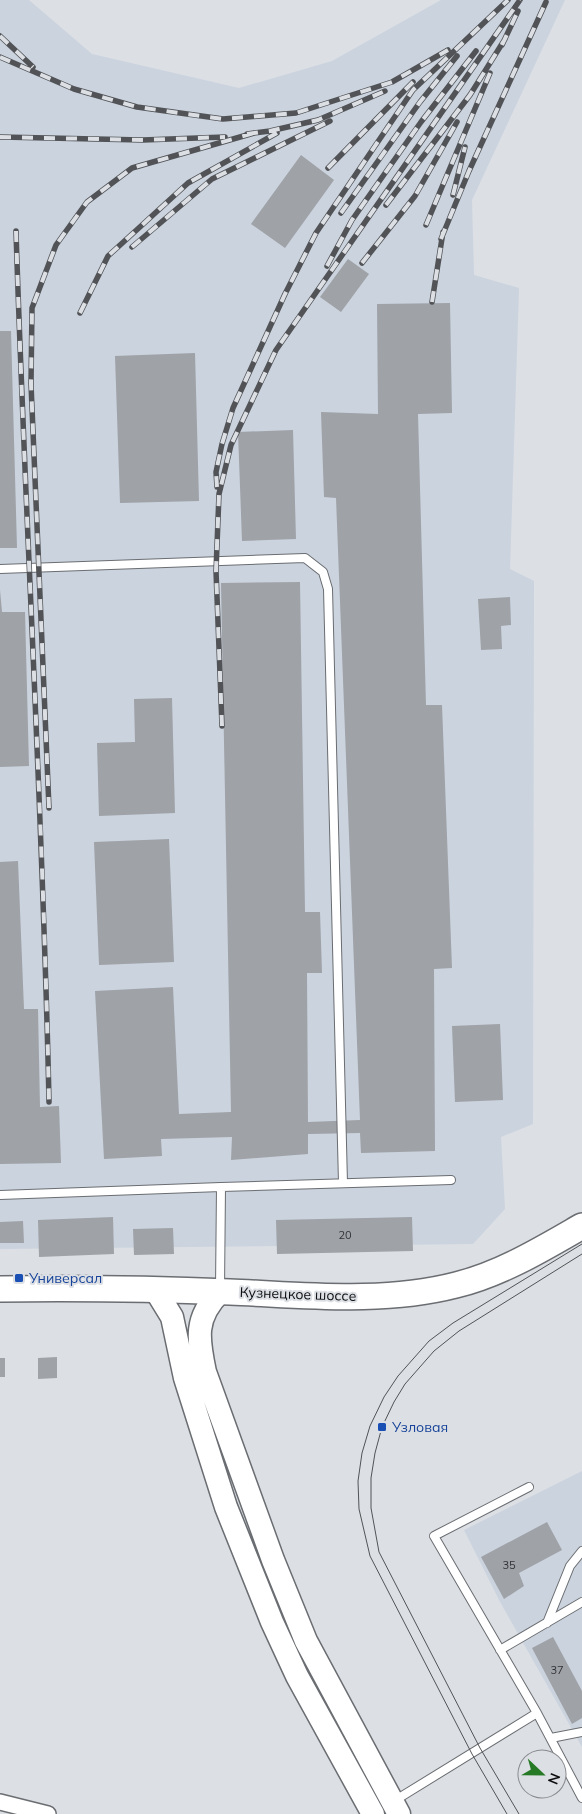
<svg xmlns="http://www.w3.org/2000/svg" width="582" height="1814" font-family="Mulish,sans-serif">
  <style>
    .built { fill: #cbd3de }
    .building { fill: #9fa2a7 }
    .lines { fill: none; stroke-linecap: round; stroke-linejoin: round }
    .service-casing { stroke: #6a6d71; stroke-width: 10 }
    .minor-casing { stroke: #6a6d71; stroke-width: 18 }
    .secondary-casing { stroke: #6a6d71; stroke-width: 25 }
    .primary-casing { stroke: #6a6d71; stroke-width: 28 }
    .service { stroke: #fff; stroke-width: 8 }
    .minor { stroke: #fff; stroke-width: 15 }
    .secondary { stroke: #fff; stroke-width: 22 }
    .primary { stroke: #fff; stroke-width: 25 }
    .tram { stroke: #515356; stroke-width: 1 }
    .rail-casing { stroke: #515356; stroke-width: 5.5 }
    .rail { stroke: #dcdfe4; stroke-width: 4; stroke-dasharray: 11; stroke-linecap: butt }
    .transit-dot { fill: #1a4fb4; stroke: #dcdfe4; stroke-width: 2 }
    .labels { text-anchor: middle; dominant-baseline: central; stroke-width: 4; stroke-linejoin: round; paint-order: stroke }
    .number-label { font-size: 11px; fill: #313235 }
    .transit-label { font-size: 14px; fill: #164399; stroke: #dcdfe4; text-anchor: start }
    .street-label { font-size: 14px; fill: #0c0d0f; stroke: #dcdfe4 }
  </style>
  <rect width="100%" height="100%" fill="#dcdfe4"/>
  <path class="built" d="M0,0H29L92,54L239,88L332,61L441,0H565L472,200L474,275L519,288L510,569L534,581L533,1124L501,1137L505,1209L473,1244L0,1249Z
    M582,1471V1747L499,1600L464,1530Z"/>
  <path class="building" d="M301,155L334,180L285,248L251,224Z
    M348,259L369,274L341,312L320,297Z
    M450,303L452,413L418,414L426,705H442L452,968L434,969L435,1151L361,1153L360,1133L308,1134V1154L231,1160L232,1137L161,1139L162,1156L104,1159L95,991L173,987L179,1114L231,1112L221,583L300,582L305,912H320L322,973H307L308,1122L360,1120L336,498L324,497L321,412L378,414L377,304Z
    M0,331H11L17,548H0Z
    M195,353L199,501L120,503L115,356Z
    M293,430L296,539L242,541L238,432Z
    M0,590L2,612H25L29,766L0,767Z
    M510,597L511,625L501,626L502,649L481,650L478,599Z
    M172,698L175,813L99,816L97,743L135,742L134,699Z
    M169,839L174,962L99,965L94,842Z
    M18,861L24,1009H38L40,1107L59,1106L61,1163L0,1164V862Z
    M500,1024L503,1100L455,1102L452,1026Z
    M113,1217L114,1254L39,1257L38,1220Z
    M412,1217L413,1251L277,1254L276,1220Z
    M23,1221L24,1243H0V1222Z
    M173,1228L174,1254L134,1255L133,1229Z
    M57,1357V1378L38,1379V1358Z
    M0,1358H5V1377H0Z
    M547,1522L562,1550L519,1573L524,1586L504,1599L481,1557Z
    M553,1637L582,1691V1718L572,1724L532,1648Z"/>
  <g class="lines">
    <defs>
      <path id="service" d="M0,569L305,558L323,572L328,589L343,1183
        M0,1195L221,1187
        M220,1289L221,1187L451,1180
        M547,1623L570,1566L582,1551
        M500,1650L582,1602
        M537,1713L582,1798
        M551,1738L582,1732
        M394,1801L537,1713L434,1536L529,1487"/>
      <path id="minor" d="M0,1802L48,1814"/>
      <path id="secondary" d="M156,1291L172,1317L185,1378L226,1507L272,1622L297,1676L373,1814
        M220,1292C194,1318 198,1339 205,1372L273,1560L306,1641L399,1814"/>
      <path id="primary" d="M0,1289C77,1288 154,1289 230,1292C305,1295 382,1304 456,1285C501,1274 542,1249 582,1226"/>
    </defs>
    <use href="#service" class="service-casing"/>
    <use href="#minor" class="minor-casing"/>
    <use href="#secondary" class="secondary-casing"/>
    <use href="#primary" class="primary-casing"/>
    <use href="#service" class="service"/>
    <use href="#minor" class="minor"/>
    <use href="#secondary" class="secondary"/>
    <use href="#primary" class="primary"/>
    <path class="tram" d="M507,1814L472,1754L370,1556L359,1509L358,1481L362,1453L370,1426L384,1397L398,1376L429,1341L453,1323L582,1244
      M519,1814L480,1748L379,1552L371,1508V1478L375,1453L382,1427L394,1402L405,1384L434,1351L459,1331L582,1254"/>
    <defs>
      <path id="rail" d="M0,36L33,67
        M502,45L518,11
        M0,57L74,89L137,107L223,119L296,113L392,82L448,50
        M247,134L270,131L318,120L385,91
        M0,137L143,140L225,137
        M328,168L413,82
        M453,195L465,147
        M386,205L470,95L505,39
        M341,213L420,102L457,56
        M426,225L490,73
        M16,231C25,521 43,811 49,1102
        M441,239L469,171L546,2
        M132,247L212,179L330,121
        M362,263L415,196L457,122
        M327,266L352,220L421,122L476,51
        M432,302L443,232
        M80,313L108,256L141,226L188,183L277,133
        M217,487L216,472L222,444L233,408L285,294L316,233L413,90L508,0
        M222,726L216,571L219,494L231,445L276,350L520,0
        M49,808L31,384L32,308L56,245L87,202L132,168L254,133"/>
    </defs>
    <use href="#rail" class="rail-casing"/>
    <use href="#rail" class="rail"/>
  </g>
  <g class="transit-dot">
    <rect x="14" y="1273" width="10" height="10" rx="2.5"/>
    <rect x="377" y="1422" width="10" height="10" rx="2.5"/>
  </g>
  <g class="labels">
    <g class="number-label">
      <text x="345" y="1235">20</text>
      <text x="509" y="1565">35</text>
      <text x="557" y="1670">37</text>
    </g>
    <g class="transit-label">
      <text x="29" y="1278">Универсал</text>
      <text x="392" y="1427">Узловая</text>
    </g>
    <g class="street-label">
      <text transform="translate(298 1294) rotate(2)">Кузнецкое шоссе</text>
    </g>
  </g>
  <g transform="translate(542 1774) rotate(112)"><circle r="24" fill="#dcdfe4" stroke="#898b8f"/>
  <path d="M0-4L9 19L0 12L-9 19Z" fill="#267a26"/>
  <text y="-8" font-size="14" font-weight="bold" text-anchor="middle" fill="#0c0d0f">N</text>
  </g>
</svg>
